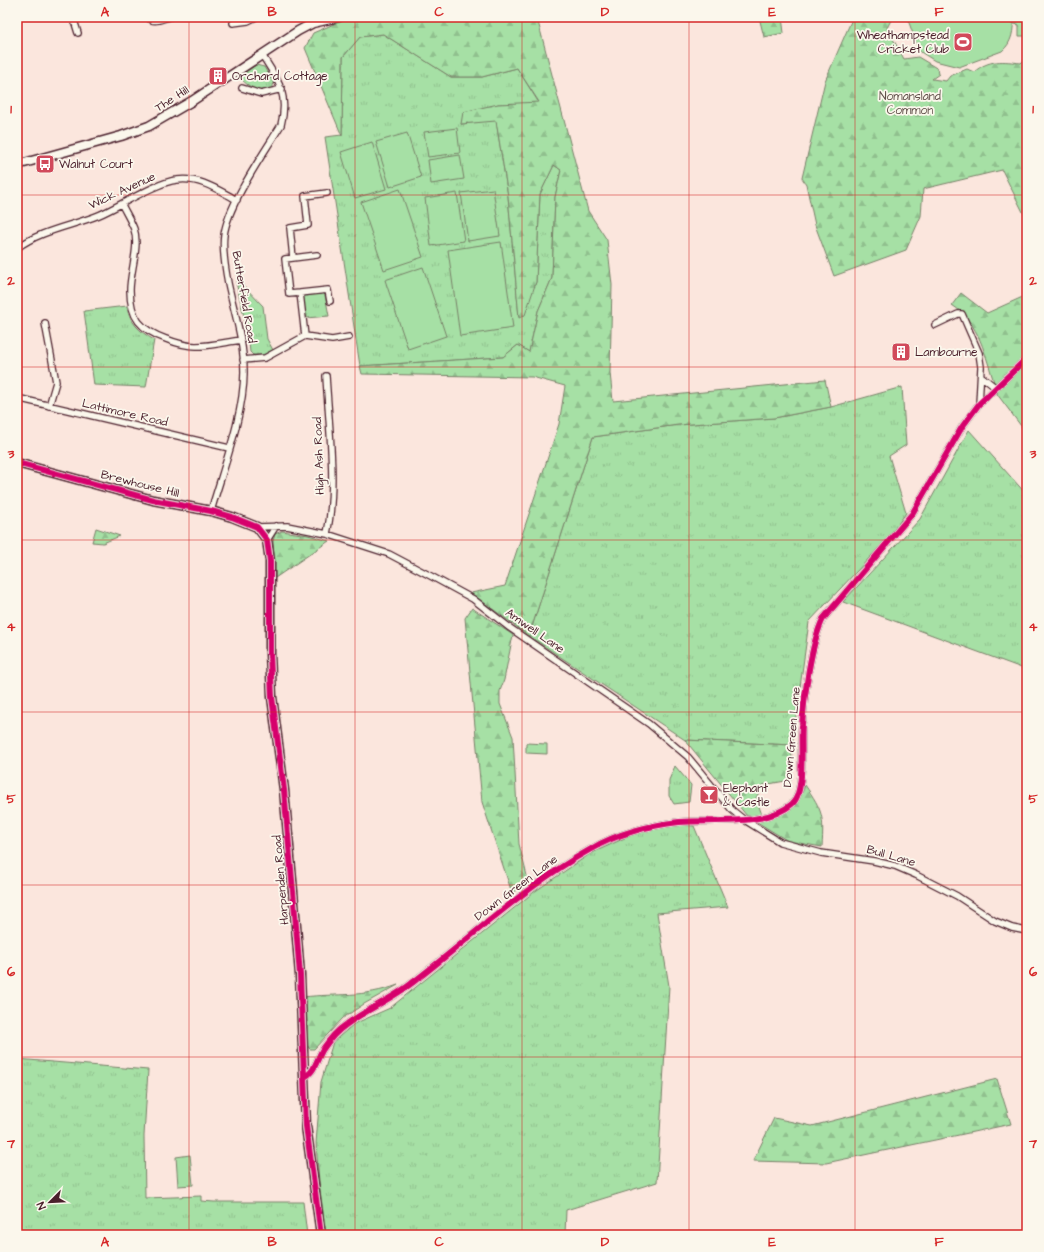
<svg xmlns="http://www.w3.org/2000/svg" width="1044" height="1252" font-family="'Architects Daughter',sans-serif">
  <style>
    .grass { fill: url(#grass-tufts); stroke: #788068 }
    .forest { fill: url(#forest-firs); stroke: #788068 }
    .pitch { fill: #a6e0a5; stroke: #788068 }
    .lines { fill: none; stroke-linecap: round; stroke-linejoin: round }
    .street-casing { stroke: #4a1f2b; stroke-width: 8 }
    .secondary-casing { stroke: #4a1f2b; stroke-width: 11 }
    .street { stroke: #fbf7ec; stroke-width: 5.5 }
    .secondary { stroke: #fbf7ec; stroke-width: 8 }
    .cycleway-casing { stroke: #fbf7ec; stroke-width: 8 }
    .cycleway { stroke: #d6006c; stroke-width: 6 }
    .grid { fill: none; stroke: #d62828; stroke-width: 1; stroke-opacity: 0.55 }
    .labels { text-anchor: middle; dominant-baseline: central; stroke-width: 3.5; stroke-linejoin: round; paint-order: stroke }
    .poi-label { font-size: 12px; fill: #4a1f2b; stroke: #fbf7ec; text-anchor: start }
    .park-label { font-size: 12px; fill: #614f4a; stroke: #fbf7ec }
    .street-label { font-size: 12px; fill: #4a1f2b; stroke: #fbf7ec }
    .neatline { fill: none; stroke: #d62828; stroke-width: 1.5 }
    .grid-label { font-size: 13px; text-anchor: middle; font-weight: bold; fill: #d62828 }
  </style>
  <defs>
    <pattern id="grass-tufts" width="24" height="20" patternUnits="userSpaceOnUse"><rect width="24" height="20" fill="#a6e0a5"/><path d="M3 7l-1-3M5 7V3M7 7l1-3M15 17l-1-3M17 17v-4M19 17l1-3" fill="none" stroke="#90c08e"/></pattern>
    <pattern id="forest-firs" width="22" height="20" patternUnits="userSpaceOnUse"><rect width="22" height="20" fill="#a6e0a5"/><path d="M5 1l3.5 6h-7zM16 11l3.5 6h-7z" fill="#90c08e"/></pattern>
  </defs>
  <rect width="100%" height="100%" fill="#fbe6dd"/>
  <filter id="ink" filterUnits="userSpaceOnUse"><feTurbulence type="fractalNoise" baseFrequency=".025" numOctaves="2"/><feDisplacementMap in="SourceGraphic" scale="8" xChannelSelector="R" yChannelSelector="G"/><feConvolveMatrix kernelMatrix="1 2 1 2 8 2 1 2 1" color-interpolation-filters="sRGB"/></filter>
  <g filter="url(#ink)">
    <path class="grass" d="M383,34L451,77H482L517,68L539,103L498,104L461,124L496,120L508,196L519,317L536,282L540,194L554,165L561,170L555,197L552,278L538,311L529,352L518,345L503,357L360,366L325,137L342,135L343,57L360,37Z
      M256,65L264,67L274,83C269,102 246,85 239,77Z
      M236,282L241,283L263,306L267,339L273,350L263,355H253L250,352L248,334Z
      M323,293L325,295L329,316L306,318L303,296Z
      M127,306C130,323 139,331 154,340L146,387L94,385L84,311Z
      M902,387L906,445L889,456L906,513L887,539L809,622L792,745L685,740L529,636L593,437L678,425L774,418L831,407Z
      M969,430L1027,495V670L843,602L920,519Z
      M675,766L691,785L689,802L674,804L669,796V780Z
      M677,825L694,826L728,907L657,913L669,986L657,1182L566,1210L565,1235H334L323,1232L316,1143L321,1082L333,1042L354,1024L390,1008L534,892L590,854L638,832Z
      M17,1059L148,1070L144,1136L145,1198L201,1196V1201L214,1202H303L307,1235H17Z"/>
    <path class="forest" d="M336,17H545L537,18L588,211L607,240L612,285L610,373L613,401L825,380L831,407L774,418L678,425L593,437L529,636L471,593L505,586L559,424L565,386L532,377L362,374L360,366L503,357L518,345L529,352L538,311L552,278L555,197L561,170L554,165L540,194L536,282L525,315L519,318L508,196L496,121L461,124L463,112L498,104L539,102L517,68L482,77H451L383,34L360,37L343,57L342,136L305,48L313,33L334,24Z
      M759,17H782L784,33L764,37Z
      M854,17H891V20L887,28L904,59L918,57L938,69L939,74L932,79L946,81L950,76L967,69L974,72C989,59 1003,61 1021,63L1027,57V220L1002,170L923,189L921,216L906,250L834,276L815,225L806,184L802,178L825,81L852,19Z
      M1013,17H1027V36H1019V25L1014,24Z
      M961,293L987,313L1027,295V354L995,385C985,356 980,323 952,305Z
      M1027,360V434L997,394L998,389Z
      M96,528L120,536L103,543L92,542Z
      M282,531L308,535L329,541L275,578L273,541L275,534Z
      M472,608L513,635L504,680L500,691V704L513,737L519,844L529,884L512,893L482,802L465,618Z
      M685,740L792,745L791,780L763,785L756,798L762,815L747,816Z
      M805,785C823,811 824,816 822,847L788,841L757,822C781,815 797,812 805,785Z
      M398,985L364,1004L343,1018L314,1049H310L306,1044L303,997C338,993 363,998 398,985Z
      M997,1079L1011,1124L826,1163L753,1161L774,1118L812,1126Z"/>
    <path class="pitch" d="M907,17H1013C1014,30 1012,43 1002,51L959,67L935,61L919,51Z
      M457,128L460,153L428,157L424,132Z
      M407,133L421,177L390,187L376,142Z
      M372,142L386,189L355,198L341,152Z
      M460,155L464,179L431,184L428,160Z
      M400,189L423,257L384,270L361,202Z
      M493,189L500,236L468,241L461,193Z
      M457,193L464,241L431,246L425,198Z
      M501,242L513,328L460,336L448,250Z
      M423,267L446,336L408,349L385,280Z
      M526,743L547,744V754L526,753Z
      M190,1155L193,1185L178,1186L176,1157Z"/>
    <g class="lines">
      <defs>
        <path id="street" d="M73,17L78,33
          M147,17C154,24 161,19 169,17
          M233,23L248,21L256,17
          M242,88L261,94L282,89
          M122,205C126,213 131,221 134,229C140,246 130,272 130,290C130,318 141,330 166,339C176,343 185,346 196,346C211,346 226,342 241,340
          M17,248C41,230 72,226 99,215C120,206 157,182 177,180C200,177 218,190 237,200
          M293,258L290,228L308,225L305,196L327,193
          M300,293L289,294L285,259L317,255
          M45,323L56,382L49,406
          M935,325L958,314H962L979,353L981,367L979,404
          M305,336L300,293L328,290L330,301
          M243,360L265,358L305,336L332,340L349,337
          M326,376C329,427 337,485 327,534
          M981,376L996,388
          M17,398L229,448
          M211,511C223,469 244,415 244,372C244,341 234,312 228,283C225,267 222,250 224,235C228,204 264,153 281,125C289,94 278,80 262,55
          M257,527L287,526L327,534L389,554L427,574L473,599L510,628L649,724L688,757L732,810L743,819L780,842L821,853L874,861L895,866L916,875L957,896L995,921L1012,928L1027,931
          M267,540L276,526
          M304,1077C315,1073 317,1058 323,1049C329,1040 338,1030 347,1024C367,1009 392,999 412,983C471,938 526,885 591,849C616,834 650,825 679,822C712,819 765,827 792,804C806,792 800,743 802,725C804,697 811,643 823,619L912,514L962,427L979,404L1027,358"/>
        <path id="secondary" d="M17,165L121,136L149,126L192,101L298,31L313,23L339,17
          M17,463L153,500L211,511L232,517L257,527L267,540L270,561V653L272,697L284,790L295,914L300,975L306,1126L321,1235"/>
      </defs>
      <use href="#street" class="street-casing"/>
      <use href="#secondary" class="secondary-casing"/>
      <use href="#street" class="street"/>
      <use href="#secondary" class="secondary"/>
      <defs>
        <path id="cycleway" d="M17,463L153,500L211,511L232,517L257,527L267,540L270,561V653L272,697L284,790L295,914L300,975L306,1126L321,1235
          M304,1077C315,1073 317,1058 323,1049C329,1040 338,1030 347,1024C367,1009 392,999 412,983C471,938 526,885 591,849C616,834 650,825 679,822C712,819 765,827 792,804C806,792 800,743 802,725C804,697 811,643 823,619L912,514L962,427L979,404L1027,358"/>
      </defs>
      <use href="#cycleway" class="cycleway-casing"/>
      <use href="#cycleway" class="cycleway"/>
    </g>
  </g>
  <path class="grid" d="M189,17V1235M355,17V1235M522,17V1235M689,17V1235M855,17V1235M17,195H1027M17,367H1027M17,540H1027M17,712H1027M17,885H1027M17,1057H1027"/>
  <defs>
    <symbol id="stadium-square" viewBox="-11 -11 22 22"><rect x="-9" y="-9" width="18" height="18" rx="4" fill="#d1495b" stroke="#fbf7ec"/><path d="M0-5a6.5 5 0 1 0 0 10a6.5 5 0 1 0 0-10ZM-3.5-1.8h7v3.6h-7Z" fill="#fff"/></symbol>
    <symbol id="building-square" viewBox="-11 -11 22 22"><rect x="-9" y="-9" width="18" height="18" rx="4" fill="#d1495b" stroke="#fbf7ec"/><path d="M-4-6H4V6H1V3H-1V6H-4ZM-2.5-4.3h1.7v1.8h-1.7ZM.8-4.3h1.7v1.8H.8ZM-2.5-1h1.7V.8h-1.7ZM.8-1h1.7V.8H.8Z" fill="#fff"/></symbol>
    <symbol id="bus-square" viewBox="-11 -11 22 22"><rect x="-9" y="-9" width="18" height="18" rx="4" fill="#d1495b" stroke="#fbf7ec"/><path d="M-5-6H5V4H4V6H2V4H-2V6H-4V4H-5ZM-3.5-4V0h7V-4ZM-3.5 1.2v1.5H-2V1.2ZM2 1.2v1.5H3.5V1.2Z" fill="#fff"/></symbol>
    <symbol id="bar-square" viewBox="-11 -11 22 22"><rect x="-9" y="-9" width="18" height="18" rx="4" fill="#d1495b" stroke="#fbf7ec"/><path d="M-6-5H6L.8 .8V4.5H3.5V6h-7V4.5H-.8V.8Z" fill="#fff"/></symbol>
  </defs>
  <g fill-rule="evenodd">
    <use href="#stadium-square" x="952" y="31" width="22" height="22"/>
    <use href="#building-square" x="207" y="65" width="22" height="22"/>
    <use href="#bus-square" x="34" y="153" width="22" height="22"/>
    <use href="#building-square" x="890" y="341" width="22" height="22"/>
    <use href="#bar-square" x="698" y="784" width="22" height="22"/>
  </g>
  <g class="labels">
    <g class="poi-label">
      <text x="949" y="35" text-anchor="end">Wheathampstead<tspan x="949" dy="14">Cricket Club</tspan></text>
      <text x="232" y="76">Orchard Cottage</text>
      <text x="59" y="164">Walnut Court</text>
      <text x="915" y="352">Lambourne</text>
      <text x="723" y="788">Elephant<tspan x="723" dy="14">&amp; Castle</tspan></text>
    </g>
    <g class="park-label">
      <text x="910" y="96">Nomansland<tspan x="910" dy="14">Common</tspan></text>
    </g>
    <g class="street-label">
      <text transform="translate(172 99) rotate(-32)">The Hill</text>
      <text transform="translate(122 191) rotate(-25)">Wick Avenue</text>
      <text transform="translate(244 297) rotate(80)">Butterfield Road</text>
      <text transform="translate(125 413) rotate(13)">Lattimore Road</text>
      <text transform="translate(319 456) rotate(-92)">High Ash Road</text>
      <text transform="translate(140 484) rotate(14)">Brewhouse Hill</text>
      <text transform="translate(535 631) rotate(35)">Amwell Lane</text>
      <text transform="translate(792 737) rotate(-85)">Down Green Lane</text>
      <text transform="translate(891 856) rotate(16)">Bull Lane</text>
      <text transform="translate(281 880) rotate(-95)">Harpenden Road</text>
      <text transform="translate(516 888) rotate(-37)">Down Green Lane</text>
    </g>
  </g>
  <rect width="1044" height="1252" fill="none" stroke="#fbf7ec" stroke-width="44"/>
  <g transform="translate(50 1202) rotate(246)" stroke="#fbf7ec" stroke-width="3" paint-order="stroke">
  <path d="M0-3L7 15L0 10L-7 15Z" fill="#4a1f2b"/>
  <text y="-6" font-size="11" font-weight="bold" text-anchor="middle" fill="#4a1f2b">N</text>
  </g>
  <rect x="22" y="22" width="1000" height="1208" class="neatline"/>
  <g class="grid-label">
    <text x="105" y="16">A</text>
    <text x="272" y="16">B</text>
    <text x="439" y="16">C</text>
    <text x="605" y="16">D</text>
    <text x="772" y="16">E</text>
    <text x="939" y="16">F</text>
    <text x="11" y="113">1</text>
    <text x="1033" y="113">1</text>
    <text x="11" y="285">2</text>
    <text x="1033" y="285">2</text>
    <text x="11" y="458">3</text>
    <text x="1033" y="458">3</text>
    <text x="11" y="631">4</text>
    <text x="1033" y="631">4</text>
    <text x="11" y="803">5</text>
    <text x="1033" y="803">5</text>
    <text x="11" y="976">6</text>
    <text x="1033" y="976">6</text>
    <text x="11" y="1148">7</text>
    <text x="1033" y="1148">7</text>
    <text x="105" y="1246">A</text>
    <text x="272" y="1246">B</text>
    <text x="439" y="1246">C</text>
    <text x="605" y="1246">D</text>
    <text x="772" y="1246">E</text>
    <text x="939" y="1246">F</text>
  </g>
</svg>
